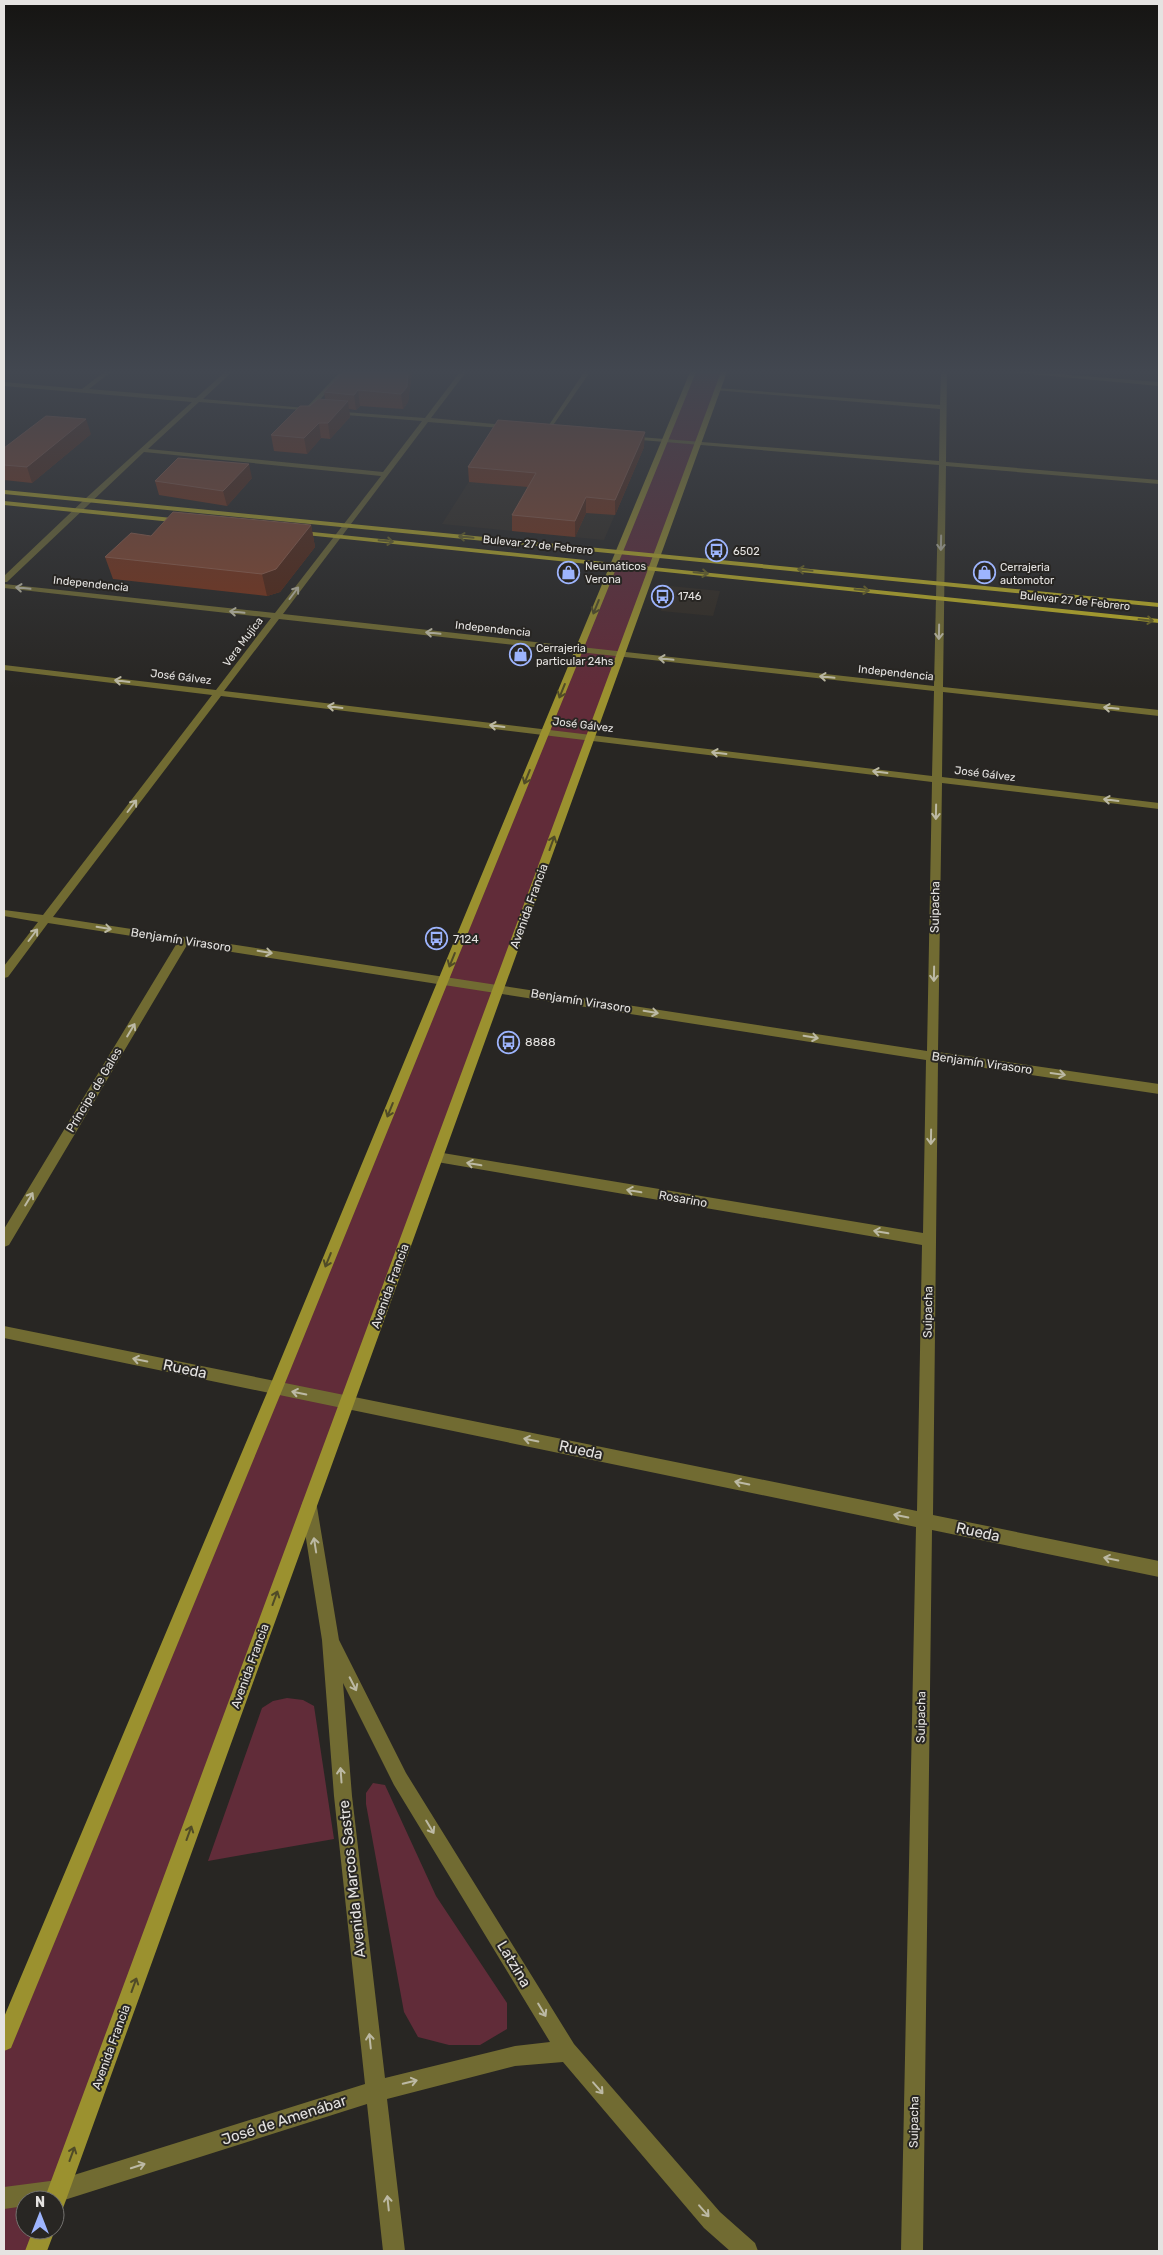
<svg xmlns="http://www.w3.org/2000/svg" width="1163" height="2255" font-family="Rubik,sans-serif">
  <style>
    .built { fill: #322c24 }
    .green { fill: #612c39 }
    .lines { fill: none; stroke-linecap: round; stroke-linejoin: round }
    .street { fill: #716b32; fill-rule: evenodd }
    .secondary { fill: #9b912f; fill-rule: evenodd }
    .primary { fill: #bcaf26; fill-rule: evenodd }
    .wall { fill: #7a341a }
    .shaded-wall { fill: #542715 }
    .building { fill: #86472f; stroke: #945f4b }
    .oneway { stroke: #6b6424 }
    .oneway2 { stroke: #bcb9a4 }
    .oneway3 { stroke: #504b27 }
    .labels { text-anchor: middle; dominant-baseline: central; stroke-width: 4; stroke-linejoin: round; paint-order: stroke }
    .far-street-label { font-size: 11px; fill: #e5e3e1; stroke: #282623 }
    .far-poi-label { font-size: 11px; fill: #e5e3e1; stroke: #282623; text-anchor: start }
    .street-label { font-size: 12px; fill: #e5e3e1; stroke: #282623 }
    .poi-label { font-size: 12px; fill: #e5e3e1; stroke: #282623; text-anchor: start }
    .near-street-label { font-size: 15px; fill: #e5e3e1; stroke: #282623 }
  </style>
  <rect width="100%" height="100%" fill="#282623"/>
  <path class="built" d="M499,434L644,447L604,540L442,524Z
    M670,586L720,591L713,616L661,611Z"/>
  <path class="green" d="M693,372H724L55,2200H25V2230H44L36,2251H4V2041L276,1388Z
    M287,1698L303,1700L314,1706L334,1839L208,1861L262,1708L273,1701Z
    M373,1783L385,1785L436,1896L507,2003V2029L480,2045H449L418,2037L404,2012L366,1804V1793Z"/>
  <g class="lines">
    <path class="street" d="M104,372H111L89,389L196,398L225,372H232L203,399L306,408L340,372H346L312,408L315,409V411L199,402L148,449L383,472L422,421L333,414L331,411L425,418L460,372H466L431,418L514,426L512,429L428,422L283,614L934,686L939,465L629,439L627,436L939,461L940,409L714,390L717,388L940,405L941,372H947L946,462L1159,480V484L946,466L943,687L1159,710V716L943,692L942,777L1159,803V809L942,783L938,1052L1159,1084V1094L938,1061L933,1515L1159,1561V1577L932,1530L923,2251H901L916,1527L4,1338V1326L917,1511L922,1245L437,1162L432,1161L431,1157L432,1153L437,1152L923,1233L926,1060L187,945L9,1245L4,1247V1229L177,943L48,923L8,977L4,978V966L38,922L4,916V910L43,915L212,695L4,670V665L216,690L271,618L4,588V584L275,613L381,476L144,452L7,582H4V576L85,499L192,402L4,386V382L82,389ZM279,619L934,691L932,776L224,691ZM221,696L932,782L927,1051L53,917Z
      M584,372H590L549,431H545Z
      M1007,372H1033L1159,382V386Z
      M309,1499L315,1501L317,1507L339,1640L406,1773L574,2044L720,2212L755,2243L758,2251H730L704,2228L563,2062L515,2066L387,2099L405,2251H383L367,2104L58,2202H55V2200H25V2206L4,2209V2187L58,2180L365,2084L334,1796L322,1640L301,1507L303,1501ZM343,1683L394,1785L550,2042L515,2046L385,2078L352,1796Z"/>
    <path class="secondary" d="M690,372H696L283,1388L11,2048L4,2051V2017L269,1388Z
      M721,372H727L66,2200L63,2208L55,2211V2200H44Z
      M33,2230H55L47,2251H25Z"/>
    <path class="primary" d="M4,490L1159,603V607L4,494Z
      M4,501L182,519L186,521L182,523L4,505Z
      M293,530L1159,619V623L296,534H293Z"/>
  </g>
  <path class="wall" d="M343,372H412L408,402L403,409L360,406L356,410L349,409L350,417L330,439L321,438L307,454L274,451L271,435L310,406L325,399L324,392Z
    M91,434L32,483L4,480V448Z
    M644,447L615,515L586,513L575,537L512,531V515L528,487L469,482L468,467Z
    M252,478L227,506L159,495L155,481Z
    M311,525L315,547L280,592L267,596L113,579L105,557L151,536Z"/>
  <path class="shaded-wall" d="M408,372H412L408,402L403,409L401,394Z
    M358,390L360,406L356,410L354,395Z
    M348,401L350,417L330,439L328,423Z
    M86,419L91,434L32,483L27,467Z
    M319,423L321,438L307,454L304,438Z
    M645,432L644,447L615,515V500Z
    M249,464L252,478L227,506L223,491Z
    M586,497V513L575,537V521Z
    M311,525L315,547L280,592L267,596L262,574Z"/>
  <path class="building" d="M343,372H408L407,387L401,394L358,390L354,395L324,392Z
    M318,399L348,401L328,423H319L304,438L271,435L300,406H310Z
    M46,416L86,419L27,467L4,465V448Z
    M498,420L645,432L615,500L586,497L575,521L512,515L536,473L468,467Z
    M178,458L249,464L223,491L155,481Z
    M173,512L311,525L276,569L262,574L105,557L131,533L151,536Z"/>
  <defs><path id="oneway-shaft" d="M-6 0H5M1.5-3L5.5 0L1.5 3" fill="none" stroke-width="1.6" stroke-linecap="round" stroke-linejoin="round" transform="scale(1.25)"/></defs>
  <g class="oneway">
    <use href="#oneway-shaft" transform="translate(466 537) rotate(-174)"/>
    <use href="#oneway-shaft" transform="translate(386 541) rotate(6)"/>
    <use href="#oneway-shaft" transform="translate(805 570) rotate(-174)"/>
    <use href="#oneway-shaft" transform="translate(701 573) rotate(6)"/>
    <use href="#oneway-shaft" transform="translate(862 590) rotate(6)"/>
    <use href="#oneway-shaft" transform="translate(1146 620) rotate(6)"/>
  </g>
  <g class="oneway2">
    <use href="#oneway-shaft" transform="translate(941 543) rotate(91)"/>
    <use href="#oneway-shaft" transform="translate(23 588) rotate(-174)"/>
    <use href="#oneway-shaft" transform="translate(294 593) rotate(-53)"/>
    <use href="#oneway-shaft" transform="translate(237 612) rotate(-174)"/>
    <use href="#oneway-shaft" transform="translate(939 632) rotate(91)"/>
    <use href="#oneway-shaft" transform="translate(433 633) rotate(-174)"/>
    <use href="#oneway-shaft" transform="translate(666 659) rotate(-174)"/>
    <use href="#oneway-shaft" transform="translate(827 677) rotate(-174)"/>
    <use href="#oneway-shaft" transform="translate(122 681) rotate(-173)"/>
    <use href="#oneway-shaft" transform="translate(335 707) rotate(-173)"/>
    <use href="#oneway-shaft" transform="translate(1111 708) rotate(-174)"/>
    <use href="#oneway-shaft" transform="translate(497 726) rotate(-173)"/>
    <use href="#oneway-shaft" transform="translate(719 753) rotate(-173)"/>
    <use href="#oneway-shaft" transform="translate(880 772) rotate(-173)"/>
    <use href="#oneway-shaft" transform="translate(1111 800) rotate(-173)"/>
    <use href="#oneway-shaft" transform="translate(132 806) rotate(-53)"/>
    <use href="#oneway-shaft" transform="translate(936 812) rotate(91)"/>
    <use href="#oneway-shaft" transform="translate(104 928) rotate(9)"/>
    <use href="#oneway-shaft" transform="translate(33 935) rotate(-53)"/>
    <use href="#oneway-shaft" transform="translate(265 952) rotate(9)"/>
    <use href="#oneway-shaft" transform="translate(934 974) rotate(91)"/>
    <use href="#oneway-shaft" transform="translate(651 1012) rotate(9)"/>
    <use href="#oneway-shaft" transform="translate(131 1030) rotate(-59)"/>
    <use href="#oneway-shaft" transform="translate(811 1037) rotate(9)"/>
    <use href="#oneway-shaft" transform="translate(1058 1074) rotate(8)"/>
    <use href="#oneway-shaft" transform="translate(931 1137) rotate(91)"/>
    <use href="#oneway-shaft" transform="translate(474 1164) rotate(-170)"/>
    <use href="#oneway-shaft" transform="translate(634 1191) rotate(-170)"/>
    <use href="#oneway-shaft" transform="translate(29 1199) rotate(-59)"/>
    <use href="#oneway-shaft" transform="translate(881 1232) rotate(-170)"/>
    <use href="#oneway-shaft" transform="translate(140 1360) rotate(-168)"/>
    <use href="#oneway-shaft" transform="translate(299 1393) rotate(-168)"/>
    <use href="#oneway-shaft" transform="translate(531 1440) rotate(-168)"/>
    <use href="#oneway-shaft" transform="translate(742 1483) rotate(-168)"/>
    <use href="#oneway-shaft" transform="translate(901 1516) rotate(-168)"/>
    <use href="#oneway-shaft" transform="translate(315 1545) rotate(-99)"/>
    <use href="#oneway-shaft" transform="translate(1111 1559) rotate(-168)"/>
    <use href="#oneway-shaft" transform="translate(353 1684) rotate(63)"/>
    <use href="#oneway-shaft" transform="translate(341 1775) rotate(-94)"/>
    <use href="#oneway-shaft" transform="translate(430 1827) rotate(59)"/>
    <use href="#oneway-shaft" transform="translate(542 2010) rotate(59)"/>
    <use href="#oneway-shaft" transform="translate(370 2041) rotate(-96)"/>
    <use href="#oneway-shaft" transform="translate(410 2082) rotate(-14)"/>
    <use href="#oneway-shaft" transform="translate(598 2088) rotate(49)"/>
    <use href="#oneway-shaft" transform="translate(138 2166) rotate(-18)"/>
    <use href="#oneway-shaft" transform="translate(388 2203) rotate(-96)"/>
    <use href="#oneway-shaft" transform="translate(704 2211) rotate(49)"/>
  </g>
  <g class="oneway3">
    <use href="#oneway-shaft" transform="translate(596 607) rotate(112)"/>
    <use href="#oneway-shaft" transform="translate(562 691) rotate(112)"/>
    <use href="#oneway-shaft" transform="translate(527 777) rotate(112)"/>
    <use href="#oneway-shaft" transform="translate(552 843) rotate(-70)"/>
    <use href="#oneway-shaft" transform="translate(452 960) rotate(112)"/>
    <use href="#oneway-shaft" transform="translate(390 1110) rotate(112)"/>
    <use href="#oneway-shaft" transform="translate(328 1260) rotate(112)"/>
    <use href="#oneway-shaft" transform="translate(275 1598) rotate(-70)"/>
    <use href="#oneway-shaft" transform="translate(189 1833) rotate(-70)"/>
    <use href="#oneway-shaft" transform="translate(134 1985) rotate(-70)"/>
    <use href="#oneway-shaft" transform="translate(72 2154) rotate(-70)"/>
  </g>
  <linearGradient id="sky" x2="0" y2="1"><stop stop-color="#161513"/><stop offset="0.54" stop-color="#424750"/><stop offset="1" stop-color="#424750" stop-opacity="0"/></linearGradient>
  <rect width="1163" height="688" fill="url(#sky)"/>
  <defs>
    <symbol id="bus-ring" viewBox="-11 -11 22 22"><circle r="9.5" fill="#282623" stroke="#9db4fd" stroke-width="1.5"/><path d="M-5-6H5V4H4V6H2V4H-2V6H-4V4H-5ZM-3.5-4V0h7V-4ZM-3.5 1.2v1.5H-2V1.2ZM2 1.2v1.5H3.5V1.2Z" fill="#9db4fd"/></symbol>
    <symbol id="shop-ring" viewBox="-11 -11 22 22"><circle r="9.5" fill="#282623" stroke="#9db4fd" stroke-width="1.5"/><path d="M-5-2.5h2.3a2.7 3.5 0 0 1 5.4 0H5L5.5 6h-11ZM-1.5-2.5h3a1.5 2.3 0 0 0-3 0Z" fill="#9db4fd"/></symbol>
  </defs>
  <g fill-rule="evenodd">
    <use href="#bus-ring" x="704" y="538" width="25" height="25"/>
    <use href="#shop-ring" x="556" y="560" width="25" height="25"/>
    <use href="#shop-ring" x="972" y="560" width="25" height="25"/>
    <use href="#bus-ring" x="650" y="584" width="25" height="25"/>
    <use href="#shop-ring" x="508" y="642" width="25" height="25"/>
    <use href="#bus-ring" x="424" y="926" width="25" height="25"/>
    <use href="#bus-ring" x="496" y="1030" width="25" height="25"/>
  </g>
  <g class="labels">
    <g class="far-street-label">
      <text transform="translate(538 545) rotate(6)">Bulevar 27 de Febrero</text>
      <text transform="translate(91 584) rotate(6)">Independencia</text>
      <text transform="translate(1075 601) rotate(6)">Bulevar 27 de Febrero</text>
      <text transform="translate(493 629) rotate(6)">Independencia</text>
      <text transform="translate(243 642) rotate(-53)">Vera Mujíca</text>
      <text transform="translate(896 673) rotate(6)">Independencia</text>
      <text transform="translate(181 677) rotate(7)">José Gálvez</text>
      <text transform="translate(583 725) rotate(7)">José Gálvez</text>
      <text transform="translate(985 774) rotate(7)">José Gálvez</text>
    </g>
    <g class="far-poi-label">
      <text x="733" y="551">6502</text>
      <text x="585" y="566">Neumáticos<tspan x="585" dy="13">Verona</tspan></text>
      <text x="1000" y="567">Cerrajeria<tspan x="1000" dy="13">automotor</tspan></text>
      <text x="678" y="596">1746</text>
      <text x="536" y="648">Cerrajeria<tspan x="536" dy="13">particular 24hs</tspan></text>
    </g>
    <g class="street-label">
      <text transform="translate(529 906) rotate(-70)">Avenida Francia</text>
      <text transform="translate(935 907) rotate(-89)">Suipacha</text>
      <text transform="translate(181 940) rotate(9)">Benjamín Virasoro</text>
      <text transform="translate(581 1001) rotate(9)">Benjamín Virasoro</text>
      <text transform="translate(982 1063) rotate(8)">Benjamín Virasoro</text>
      <text transform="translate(94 1090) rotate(-59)">Príncipe de Gales</text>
      <text transform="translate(683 1199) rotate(10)">Rosarino</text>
      <text transform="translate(390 1286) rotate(-70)">Avenida Francia</text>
      <text transform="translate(928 1312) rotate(-89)">Suipacha</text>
      <text transform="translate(250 1666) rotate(-70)">Avenida Francia</text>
      <text transform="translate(921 1717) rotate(-89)">Suipacha</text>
      <text transform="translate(111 2047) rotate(-70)">Avenida Francia</text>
      <text transform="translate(914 2122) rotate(-89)">Suipacha</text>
    </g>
    <g class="poi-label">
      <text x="453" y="939">7124</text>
      <text x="525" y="1042">8888</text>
    </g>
    <g class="near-street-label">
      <text transform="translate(185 1369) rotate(12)">Rueda</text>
      <text transform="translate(581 1450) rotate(12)">Rueda</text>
      <text transform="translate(978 1532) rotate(12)">Rueda</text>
      <text transform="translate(352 1879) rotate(-96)">Avenida Marcos Sastre</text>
      <text transform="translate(514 1964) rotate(59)">Latzina</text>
      <text transform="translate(284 2120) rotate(-18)">José de Amenábar</text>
    </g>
  </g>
  <rect width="1163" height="2255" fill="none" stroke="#e5e3e1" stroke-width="10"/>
  <g transform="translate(40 2215)"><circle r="24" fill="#282623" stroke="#74726f"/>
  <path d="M0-4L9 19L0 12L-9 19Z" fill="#9db4fd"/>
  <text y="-8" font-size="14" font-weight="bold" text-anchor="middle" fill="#e5e3e1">N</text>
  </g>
</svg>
